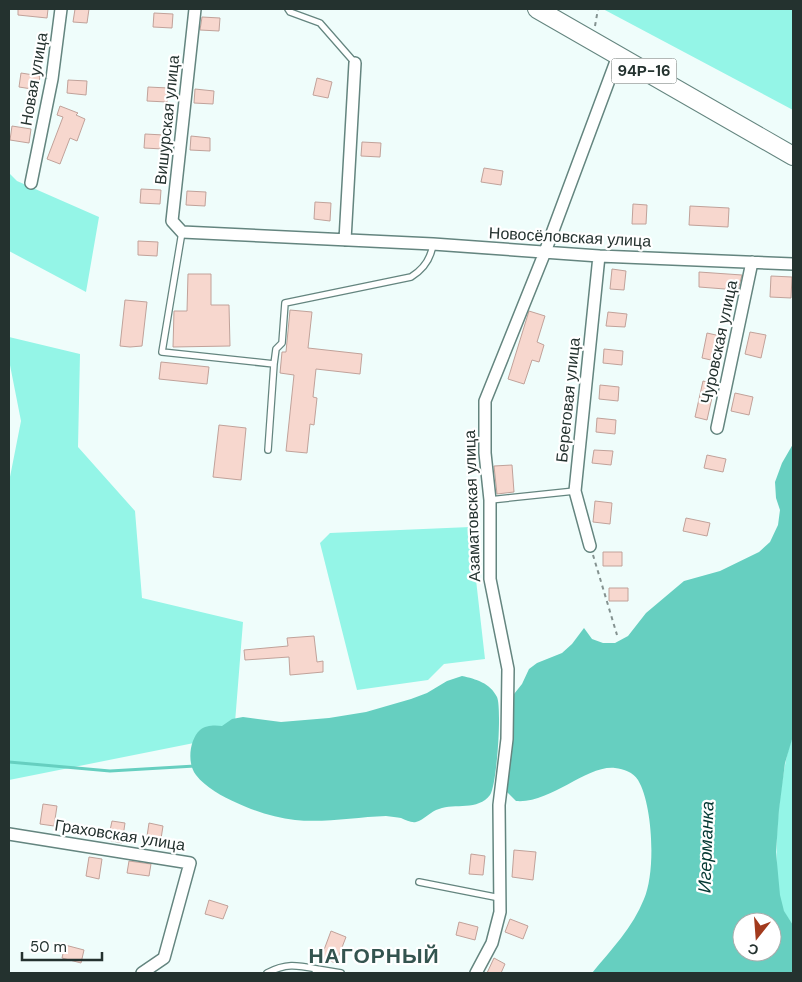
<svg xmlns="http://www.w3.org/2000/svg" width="802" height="982" font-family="'DM Sans',sans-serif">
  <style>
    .green { fill: #94f5e7 }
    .water { fill: #66cfc0; fill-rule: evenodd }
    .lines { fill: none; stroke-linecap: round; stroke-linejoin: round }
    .stream { stroke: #66cfc0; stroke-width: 3 }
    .building { fill: #f7d7ce; stroke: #c1a29a }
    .service-casing { stroke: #64857f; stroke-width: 8 }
    .minor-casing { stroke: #64857f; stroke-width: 14 }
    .primary-casing { stroke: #64857f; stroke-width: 20 }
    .path { stroke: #849290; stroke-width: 2; stroke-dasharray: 4 4; stroke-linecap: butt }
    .service { stroke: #fff; stroke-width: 5.5 }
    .minor { stroke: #fff; stroke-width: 11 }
    .primary { stroke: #fff; stroke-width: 18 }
    .labels { text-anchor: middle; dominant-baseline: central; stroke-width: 4.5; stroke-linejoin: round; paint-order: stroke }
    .shield { fill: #fff; stroke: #66706d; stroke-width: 1 }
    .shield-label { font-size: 15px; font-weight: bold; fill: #24322f }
    .street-label { font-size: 16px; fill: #24322f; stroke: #fff }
    .water-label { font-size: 18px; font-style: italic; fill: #043832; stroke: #fff }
    .district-label { font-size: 21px; font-weight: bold; letter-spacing: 1px; fill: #34544f; stroke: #fff }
  </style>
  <rect width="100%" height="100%" fill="#effdfb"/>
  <path class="green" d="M603,9H793V110Z
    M9,173L17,181L99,217L86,292L9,251Z
    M9,337L80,354L78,447L135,511L142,598L243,622L234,735L9,780V482L21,421L9,360Z
    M470,527L485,659L444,664L428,680L357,690L320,543L330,533Z
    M793,736V925C790,921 787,916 784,912C769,879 779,769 793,736Z"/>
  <path class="water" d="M793,444V736L785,763L779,810L776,852L780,895L784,911L793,925V973H592C611,950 633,927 644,899C656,872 653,805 638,780C633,772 624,769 615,768C586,765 551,804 516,801L507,792L512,747L511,709L514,694L522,684L529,669L537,663L562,653L572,644L584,628L592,639L603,643H615L628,636L646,613L684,581L720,571L759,552L770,542L778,525L780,510L776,498L775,482L782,463ZM742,922H772V952H742Z
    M462,676C476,679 490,683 497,697C502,708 497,785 490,795C478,811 455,803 439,809C431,811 424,820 416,822C411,823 406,820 401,818C397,817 391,817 386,816C356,817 325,823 295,820C276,818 254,811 237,803C223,797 205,787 196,775C187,764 189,740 200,730C206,725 215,725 222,726L232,719L243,717L281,722L329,718L366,712L411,699L427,693L447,681Z"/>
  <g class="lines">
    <path class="stream" d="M9,762L110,771L195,766"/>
  </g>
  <path class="building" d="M18,9H48L47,18L18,15Z
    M75,9H89L87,23L73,22Z
    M154,13L173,14L172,28L153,27Z
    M202,17L220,18L219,31L200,30Z
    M21,73L40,76L38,90L19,87Z
    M317,78L332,82L328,98L313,95Z
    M68,80L87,81L86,95L67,93Z
    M148,87L168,88L167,102L147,101Z
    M195,89L214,91L213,104L194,103Z
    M60,106L78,113L76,115L85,119L77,141L70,138L60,164L47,159L63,117L57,115Z
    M12,126L31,129L29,143L10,140Z
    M145,134L164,135L163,149L144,148Z
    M191,136L210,138V151L190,150Z
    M362,142L381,143L380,157L361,156Z
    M484,168L503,171L501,185L481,182Z
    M141,189L161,190L160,204L140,203Z
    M187,191L206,192L205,206L186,205Z
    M315,202L331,203L330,221L314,219Z
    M633,204L647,205L646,224H632Z
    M690,206L729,208L728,227L689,225Z
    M138,241L158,242L157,256L138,255Z
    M612,269L626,271L624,290L610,289Z
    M699,272L742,275L738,290L699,287Z
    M188,274H211V305H229L230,346L173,347L174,311H187Z
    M771,276L792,277L791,298L770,297Z
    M125,300L147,302L142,346L130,347L120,346Z
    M290,310L312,312L308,348L362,354L360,374L316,369L313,397L317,398L314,425L310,424L307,453L286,451L294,375L280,373L282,352H286Z
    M529,311L545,316L537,342L544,345L539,362L532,360L524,384L508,379Z
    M608,312L627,314L625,327L606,326Z
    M750,332L766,335L761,358L745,354Z
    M707,333L725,337L720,362L702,358Z
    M604,349L623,351L622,365L603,363Z
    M161,362L209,367L207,384L159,379Z
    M703,381L715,384L707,420L695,417Z
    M600,385L619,387L618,401L599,399Z
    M735,393L753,397L749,415L731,411Z
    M597,418L616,420L615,434L596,432Z
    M219,425L246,428L241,480L213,477Z
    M594,450L613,451L611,465L592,463Z
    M707,455L726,459L723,472L704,468Z
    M512,465L514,492L497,494L494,466Z
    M595,501L612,503L610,524L593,522Z
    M686,518L710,523L707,536L683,531Z
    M603,552H622V566H603Z
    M609,588H628V601H609Z
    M314,636L317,662L323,661V672L290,675L289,657L245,660L244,650L288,646L287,638Z
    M43,804L57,806L54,826L40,824Z
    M112,821L125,823L122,843L108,840Z
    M149,823L163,826L160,845L146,843Z
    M514,850L536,852L533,880L512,877Z
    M471,854L485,856L483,875L469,874Z
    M89,857L102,859L99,879L86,876Z
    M129,861L151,864L149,876L127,873Z
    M209,900L228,906L223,919L205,914Z
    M510,919L528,926L523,939L505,932Z
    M459,922L478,927L475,940L456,935Z
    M331,931L346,937L336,963L321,958Z
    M65,945L84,950L81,963L62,958Z
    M494,958L505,964L501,973H487Z"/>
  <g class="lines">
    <defs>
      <path id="service" d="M288,9L290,12L320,23L355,63
        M182,232L162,352L274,364L268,450
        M274,364L276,349L282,343L285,303L411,277C424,269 431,259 433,244
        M490,500L575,491
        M419,882L500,898
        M267,973C286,963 296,965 317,969
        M315,973L317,969L341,973"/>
      <path id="minor" d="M195,9L172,221L182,232L433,244L599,256L793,264
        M31,183L52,79L61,9
        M345,240L355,63
        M717,428L752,262
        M590,546L575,491L599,256
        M9,834L190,863L164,958L142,973
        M476,973L492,943L500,912L499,805L507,739L508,669L490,579V500L485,453V401L545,252L618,56"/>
      <path id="primary" d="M537,9L793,156"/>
    </defs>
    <use href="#service" class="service-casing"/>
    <use href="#minor" class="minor-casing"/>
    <use href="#primary" class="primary-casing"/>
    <path class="path" d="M595,26L598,9
      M593,555L617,635"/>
    <use href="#service" class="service"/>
    <use href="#minor" class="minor"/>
    <use href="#primary" class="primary"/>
  </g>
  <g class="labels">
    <rect class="shield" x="611.5" y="58.5" width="65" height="25" rx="4"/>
    <g class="shield-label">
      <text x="644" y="71">94Р-16</text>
    </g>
    <g class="street-label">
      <text transform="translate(34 79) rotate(-80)">Новая улица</text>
      <text transform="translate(167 120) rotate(-84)">Вишурская улица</text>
      <text transform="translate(570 237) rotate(3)">Новосёловская улица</text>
      <text transform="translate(719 342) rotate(-78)">Чуровская улица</text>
      <text transform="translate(568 400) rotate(-84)">Береговая улица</text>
      <text transform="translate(472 506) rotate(-92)">Азаматовская улица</text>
      <text transform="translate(120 835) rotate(9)">Граховская улица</text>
    </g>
    <g class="water-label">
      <text transform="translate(706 847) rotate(-88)">Игерманка</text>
    </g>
    <g class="district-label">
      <text x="374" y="956">НАГОРНЫЙ</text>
    </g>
  </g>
  <rect width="802" height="982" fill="none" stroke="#24322f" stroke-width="20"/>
  <g transform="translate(757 937) rotate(197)"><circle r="24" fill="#ffffff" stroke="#a7adac"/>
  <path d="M0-4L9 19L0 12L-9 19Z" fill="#a23a1d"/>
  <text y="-8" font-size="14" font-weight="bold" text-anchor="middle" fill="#24322f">С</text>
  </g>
  <path d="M22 952v8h80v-8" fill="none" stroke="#24322f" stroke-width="2.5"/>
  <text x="30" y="952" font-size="15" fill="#24322f" stroke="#ffffff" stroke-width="4" paint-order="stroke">50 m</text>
</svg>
